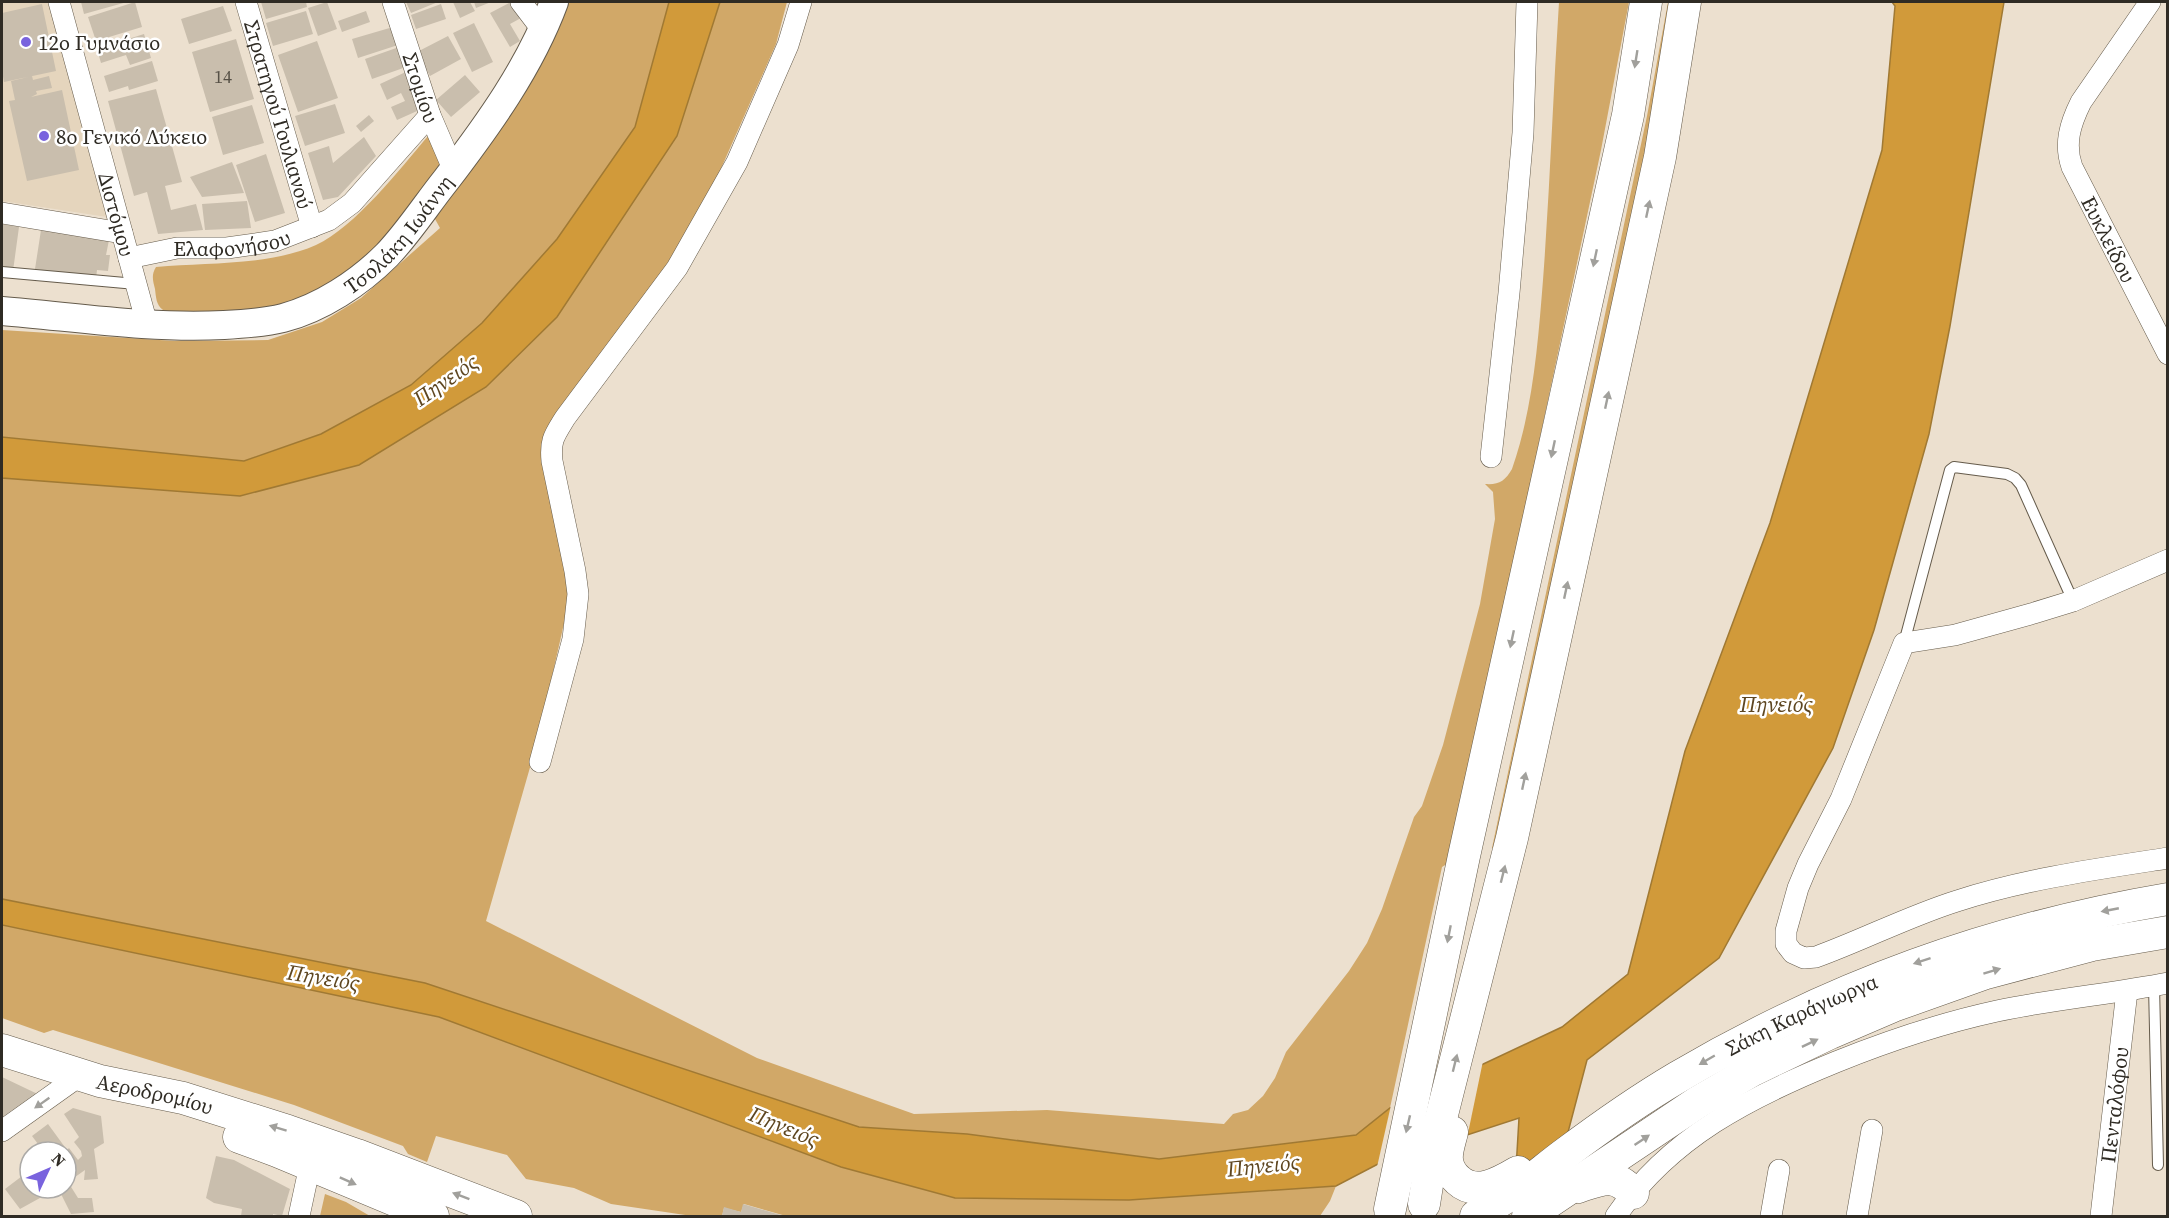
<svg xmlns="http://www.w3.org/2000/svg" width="2169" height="1218" font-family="'Source Serif 4',serif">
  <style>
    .built { fill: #e5d5bd }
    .green { fill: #d1a868 }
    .water { fill: #d19a3a; stroke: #a07933; stroke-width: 1.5 }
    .pier { fill: #ece0cf }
    .building { fill: #c9bead }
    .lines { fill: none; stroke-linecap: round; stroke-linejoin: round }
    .lane-casing { stroke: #655b4b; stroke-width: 12 }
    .street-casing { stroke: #655b4b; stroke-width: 22 }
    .secondary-casing { stroke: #655b4b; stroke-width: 30 }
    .primary-casing { stroke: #655b4b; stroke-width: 33 }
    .lane { stroke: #fff; stroke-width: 10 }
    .street { stroke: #fff; stroke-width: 21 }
    .secondary { stroke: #fff; stroke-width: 28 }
    .primary { stroke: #fff; stroke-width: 32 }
    .oneway { fill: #a1a09c }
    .poi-dot { fill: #7963de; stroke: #fff; stroke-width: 2 }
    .labels { text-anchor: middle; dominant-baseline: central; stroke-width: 5; stroke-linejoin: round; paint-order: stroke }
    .number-label { font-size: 18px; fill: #565046 }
    .poi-label { font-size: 21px; fill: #2f2b24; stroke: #fff; text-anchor: start }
    .street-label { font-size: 21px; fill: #2f2b24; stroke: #fff }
    .water-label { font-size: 22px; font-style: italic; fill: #5e4620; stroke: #fff }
  </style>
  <rect width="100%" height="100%" fill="#ece0cf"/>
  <path class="built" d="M2,2H49L107,217L2,201Z"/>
  <path class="green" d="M567,2H669L635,127L557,239L482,323L411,385L321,434L244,461L2,437V330L175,341L268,340L322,322L361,298L440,228L435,219L429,216Z
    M720,2H787L776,44L677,268L553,442L574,579L537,743L486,921L757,1058L914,1114L1047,1110L1224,1124L1233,1114L1248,1110L1263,1096L1275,1078L1286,1052L1349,971L1367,943L1382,909L1414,817L1422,806L1443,745L1480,604L1495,519L1493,492L1485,484C1499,485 1505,481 1512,469C1533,409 1538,343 1543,280C1550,187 1553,94 1559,2H1629L1601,150L1450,862L1442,867L1390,1108L1356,1135L1159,1159L967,1134L859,1127L425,983L2,899V478L359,465L677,136Z
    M1668,2H1677L1501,845L1492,848L1647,116Z
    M428,136L440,163L439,170C406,213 372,260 324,287C312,294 299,299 286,303C267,308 178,320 163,310C156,305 156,297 155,289C153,281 151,275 156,267C207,262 269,266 316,245C355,227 400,169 428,136Z
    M2,925L439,1017L841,1167L955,1198L1129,1200L1336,1186L1330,1201L1320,1216H786L744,1204L741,1212L724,1208L722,1216H692L611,1204L574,1188L526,1179L507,1155L436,1136L427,1162L408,1154L403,1146L294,1105L53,1030L44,1033L2,1018Z
    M325,1194L346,1202L370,1216H320Z"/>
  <path class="water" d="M669,2H720L677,136L557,317L486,387L359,465L240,496L2,478V437L244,461L321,434L411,385L482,323L557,239L635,127Z
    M1892,2H2004L1950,326L1929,434L1874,630L1833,748L1719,958L1587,1060L1546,1216L1516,1169L1519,1118L1378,1164L1336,1186L1129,1200L955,1198L841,1167L439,1017L2,925V899L425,983L859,1127L967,1134L1159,1159L1356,1135L1390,1108L1562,1027L1628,974L1685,751L1770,523L1882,150L1895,6Z"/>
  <path class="pier" d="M1483,1061L1467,1138L1377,1167L1391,1105Z"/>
  <path class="building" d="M81,2H127L84,14Z
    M135,2L142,27L96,41L88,17Z
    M261,2H306L307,7L266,19Z
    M327,2L337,29L318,36L308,8Z
    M406,2H438L411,13Z
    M453,2H470L475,11L460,18Z
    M474,2H491L476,8Z
    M511,2L521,18L510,24L520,41L510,47L490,13Z
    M42,4L56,71L4,82L2,71V13Z
    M441,4L446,19L416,29L411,15Z
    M223,6L232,31L189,44L181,19Z
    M306,11L313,34L273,46L266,23Z
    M366,11L370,22L342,32L338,21Z
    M474,23L493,62L472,72L453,33Z
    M393,27L398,45L358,58L352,39Z
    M144,34L151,58L130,65L126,55L101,63L97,49Z
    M448,36L461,59L430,76L417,52Z
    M236,39L254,99L210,112L192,52Z
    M317,41L338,98L298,112L278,55Z
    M402,46L409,66L372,79L365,59Z
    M152,61L158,81L129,90L128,86L109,92L104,76Z
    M410,70L426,107L397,120L391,107L405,101L401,93L387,100L380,84Z
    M465,75L480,92L451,117L436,100Z
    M32,76L33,80L49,76L52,88L36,91L37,94L31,97L62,90L79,170L27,181L9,101L15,100L11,81Z
    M156,89L182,182L165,186L171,210L196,204L203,230L158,234L147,192L134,196L108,101Z
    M335,104L345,133L305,146L295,116Z
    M252,105L264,143L223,155L212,117Z
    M369,115L374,121L361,132L356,126Z
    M364,137L376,156L338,197L323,200L308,153L329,146L333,163Z
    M266,154L285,213L255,222L236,165Z
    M232,162L244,193L202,197L190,177Z
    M247,201L251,228L205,230L202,204Z
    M2,224L19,227L13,271L2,270Z
    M41,230L109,240L106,255H110L108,271L97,270L96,278L35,269Z
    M2,1077L46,1098L2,1137Z
    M73,1108L101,1116L104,1143L94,1149L98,1179L84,1180L85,1170L68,1182L78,1198H92L94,1212L71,1214L58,1188L20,1209L5,1189L30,1170V1188H66V1152H44L32,1136L48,1124L67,1150L69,1148L78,1160L82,1156L81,1151L74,1142L79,1137L64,1114Z
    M216,1156L234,1160L290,1189L282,1216L273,1214V1216H241L242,1209L214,1203L206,1198Z
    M743,1204L784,1216H722L724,1207L741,1212Z"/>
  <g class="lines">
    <defs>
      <path id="lane" d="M2,272L136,284
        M1904,643L1950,470L1954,467L2007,474L2015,478L2021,485L2073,601
        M2154,985L2158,1165"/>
      <g id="street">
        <path id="s1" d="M59,2L147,324"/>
        <path id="s2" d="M246,2L312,227"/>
        <path id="s3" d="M393,2L430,115L454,171"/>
        <path d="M521,2L543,31"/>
        <path id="s4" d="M2150,2L2081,102C2070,124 2064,144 2072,167L2168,354"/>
        <path d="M2,213L122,233"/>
        <path id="s5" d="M129,258L177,248H227L275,241L329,220L352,203L430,115"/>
        <path d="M1491,457L1509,293L1523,133L1527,2"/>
        <path d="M2168,560L2073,601L2034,613L1955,635L1904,643L1841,799L1808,864L1798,888L1786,931V944L1793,953L1804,958L1816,957C1863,940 1909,916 1957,901C2025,879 2097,869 2168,858"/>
        <path d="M540,762L573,639L578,594L575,571L552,461C550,440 554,436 565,418L677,268L737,162L788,45L801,2"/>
        <path d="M2,1131L82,1074"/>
        <path d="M299,1216L310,1165"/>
        <path d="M1616,1216C1670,1137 1750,1097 1836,1062C1888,1041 1942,1023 1997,1011C2053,999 2111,994 2168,983"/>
        <path d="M1771,1216L1779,1170"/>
        <path d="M1857,1216L1872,1130"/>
        <path id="s6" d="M2101,1216L2127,991"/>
      </g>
      <g id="secondary">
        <path id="s7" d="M2,311C75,317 150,329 224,325C244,324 263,323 283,318C321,308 359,283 387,255C409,232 426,205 446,180C488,125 530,67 554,2"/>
      </g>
      <g id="primary">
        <path id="s8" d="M2,1050L100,1081L183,1098L288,1131L357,1155L516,1216"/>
        <path d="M1452,1132C1450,1141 1446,1151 1447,1160C1448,1168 1452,1175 1458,1180C1476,1197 1501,1182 1518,1172"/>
        <path d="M239,1137L277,1151L433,1216"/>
        <path d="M1578,1187C1602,1179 1615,1172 1633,1193"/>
        <path d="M1424,1204L1432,1154L1512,838L1660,157L1685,2"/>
        <path d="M1390,1209L1464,856L1628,115L1646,2"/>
        <path id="s9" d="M1476,1216C1492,1206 1507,1197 1522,1187C1537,1176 1551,1164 1566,1153C1602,1126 1639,1100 1678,1077C1833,986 1991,929 2168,899"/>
        <path d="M1528,1216L1698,1102L1753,1070L1830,1033L1893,1006L1986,973L2092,945L2168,932"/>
      </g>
    </defs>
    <use href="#lane" class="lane-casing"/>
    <use href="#street" class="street-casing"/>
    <use href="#secondary" class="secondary-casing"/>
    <use href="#primary" class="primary-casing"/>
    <use href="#lane" class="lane"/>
    <use href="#street" class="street"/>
    <use href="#secondary" class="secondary"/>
    <use href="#primary" class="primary"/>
  </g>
  <defs><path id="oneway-solid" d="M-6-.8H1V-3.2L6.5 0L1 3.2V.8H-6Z" transform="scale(1.5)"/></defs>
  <g class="oneway">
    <use href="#oneway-solid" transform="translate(1636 59) rotate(99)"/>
    <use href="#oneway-solid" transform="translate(1648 209) rotate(-78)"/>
    <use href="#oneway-solid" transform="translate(1595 258) rotate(102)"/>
    <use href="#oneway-solid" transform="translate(1607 400) rotate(-78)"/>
    <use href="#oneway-solid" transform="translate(1553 449) rotate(102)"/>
    <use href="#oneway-solid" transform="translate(1566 590) rotate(-78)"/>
    <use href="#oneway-solid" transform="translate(1512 639) rotate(102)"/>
    <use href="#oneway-solid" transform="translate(1524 781) rotate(-78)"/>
    <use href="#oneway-solid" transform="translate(1503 874) rotate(-76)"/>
    <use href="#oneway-solid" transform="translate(2110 910) rotate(169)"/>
    <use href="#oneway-solid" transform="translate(1449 934) rotate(101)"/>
    <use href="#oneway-solid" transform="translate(1922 961) rotate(162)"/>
    <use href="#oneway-solid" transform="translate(1992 971) rotate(-17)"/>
    <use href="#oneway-solid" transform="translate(1810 1043) rotate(-26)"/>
    <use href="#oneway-solid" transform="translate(1707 1060) rotate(150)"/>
    <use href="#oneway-solid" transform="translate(1455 1063) rotate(-76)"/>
    <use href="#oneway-solid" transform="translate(42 1103) rotate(145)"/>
    <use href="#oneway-solid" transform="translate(1408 1124) rotate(103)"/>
    <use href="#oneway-solid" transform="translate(278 1128) rotate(-163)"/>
    <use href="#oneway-solid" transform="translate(1642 1140) rotate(-34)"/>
    <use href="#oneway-solid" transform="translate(348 1181) rotate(24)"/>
    <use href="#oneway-solid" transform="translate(461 1196) rotate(-159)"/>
  </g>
  <g class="poi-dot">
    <circle cx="26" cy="42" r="6"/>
    <circle cx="44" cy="136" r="6"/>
  </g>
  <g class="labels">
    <g class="number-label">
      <text x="223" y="76">14</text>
    </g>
    <g class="poi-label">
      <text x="38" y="42">12ο Γυμνάσιο</text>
      <text x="56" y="136">8ο Γενικό Λύκειο</text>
    </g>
    <g class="street-label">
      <text stroke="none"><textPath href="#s3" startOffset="90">Στομίου</textPath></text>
      <text stroke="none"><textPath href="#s2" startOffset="117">Στρατηγού Γουλιανού</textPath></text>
      <text stroke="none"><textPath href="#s1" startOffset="220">Διστόμου</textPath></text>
      <text stroke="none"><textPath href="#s7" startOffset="428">Τσολάκη Ιωάννη</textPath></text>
      <text stroke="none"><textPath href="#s4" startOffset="270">Ευκλείδου</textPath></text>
      <text stroke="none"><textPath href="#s5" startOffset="104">Ελαφονήσου</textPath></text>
      <text stroke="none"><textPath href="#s9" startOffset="384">Σάκη Καράγιωργα</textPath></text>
      <text stroke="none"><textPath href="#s8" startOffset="159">Αεροδρομίου</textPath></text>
      <text stroke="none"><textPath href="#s6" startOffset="112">Πενταλόφου</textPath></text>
    </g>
    <g class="water-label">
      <text transform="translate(445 380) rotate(-35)">Πηνειός</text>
      <text x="1776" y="704">Πηνειός</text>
      <text transform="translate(323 977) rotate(9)">Πηνειός</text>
      <text transform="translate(784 1126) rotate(22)">Πηνειός</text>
      <text transform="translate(1263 1165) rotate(-6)">Πηνειός</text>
    </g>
  </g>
  <rect width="2169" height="1218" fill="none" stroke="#2f2b24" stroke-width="6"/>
  <g transform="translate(48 1170) rotate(46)"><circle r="28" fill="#ffffff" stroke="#acaaa7" stroke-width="1.5"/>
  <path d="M0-4.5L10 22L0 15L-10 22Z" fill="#7963de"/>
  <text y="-9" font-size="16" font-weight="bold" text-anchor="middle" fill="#2f2b24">N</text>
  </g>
</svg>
